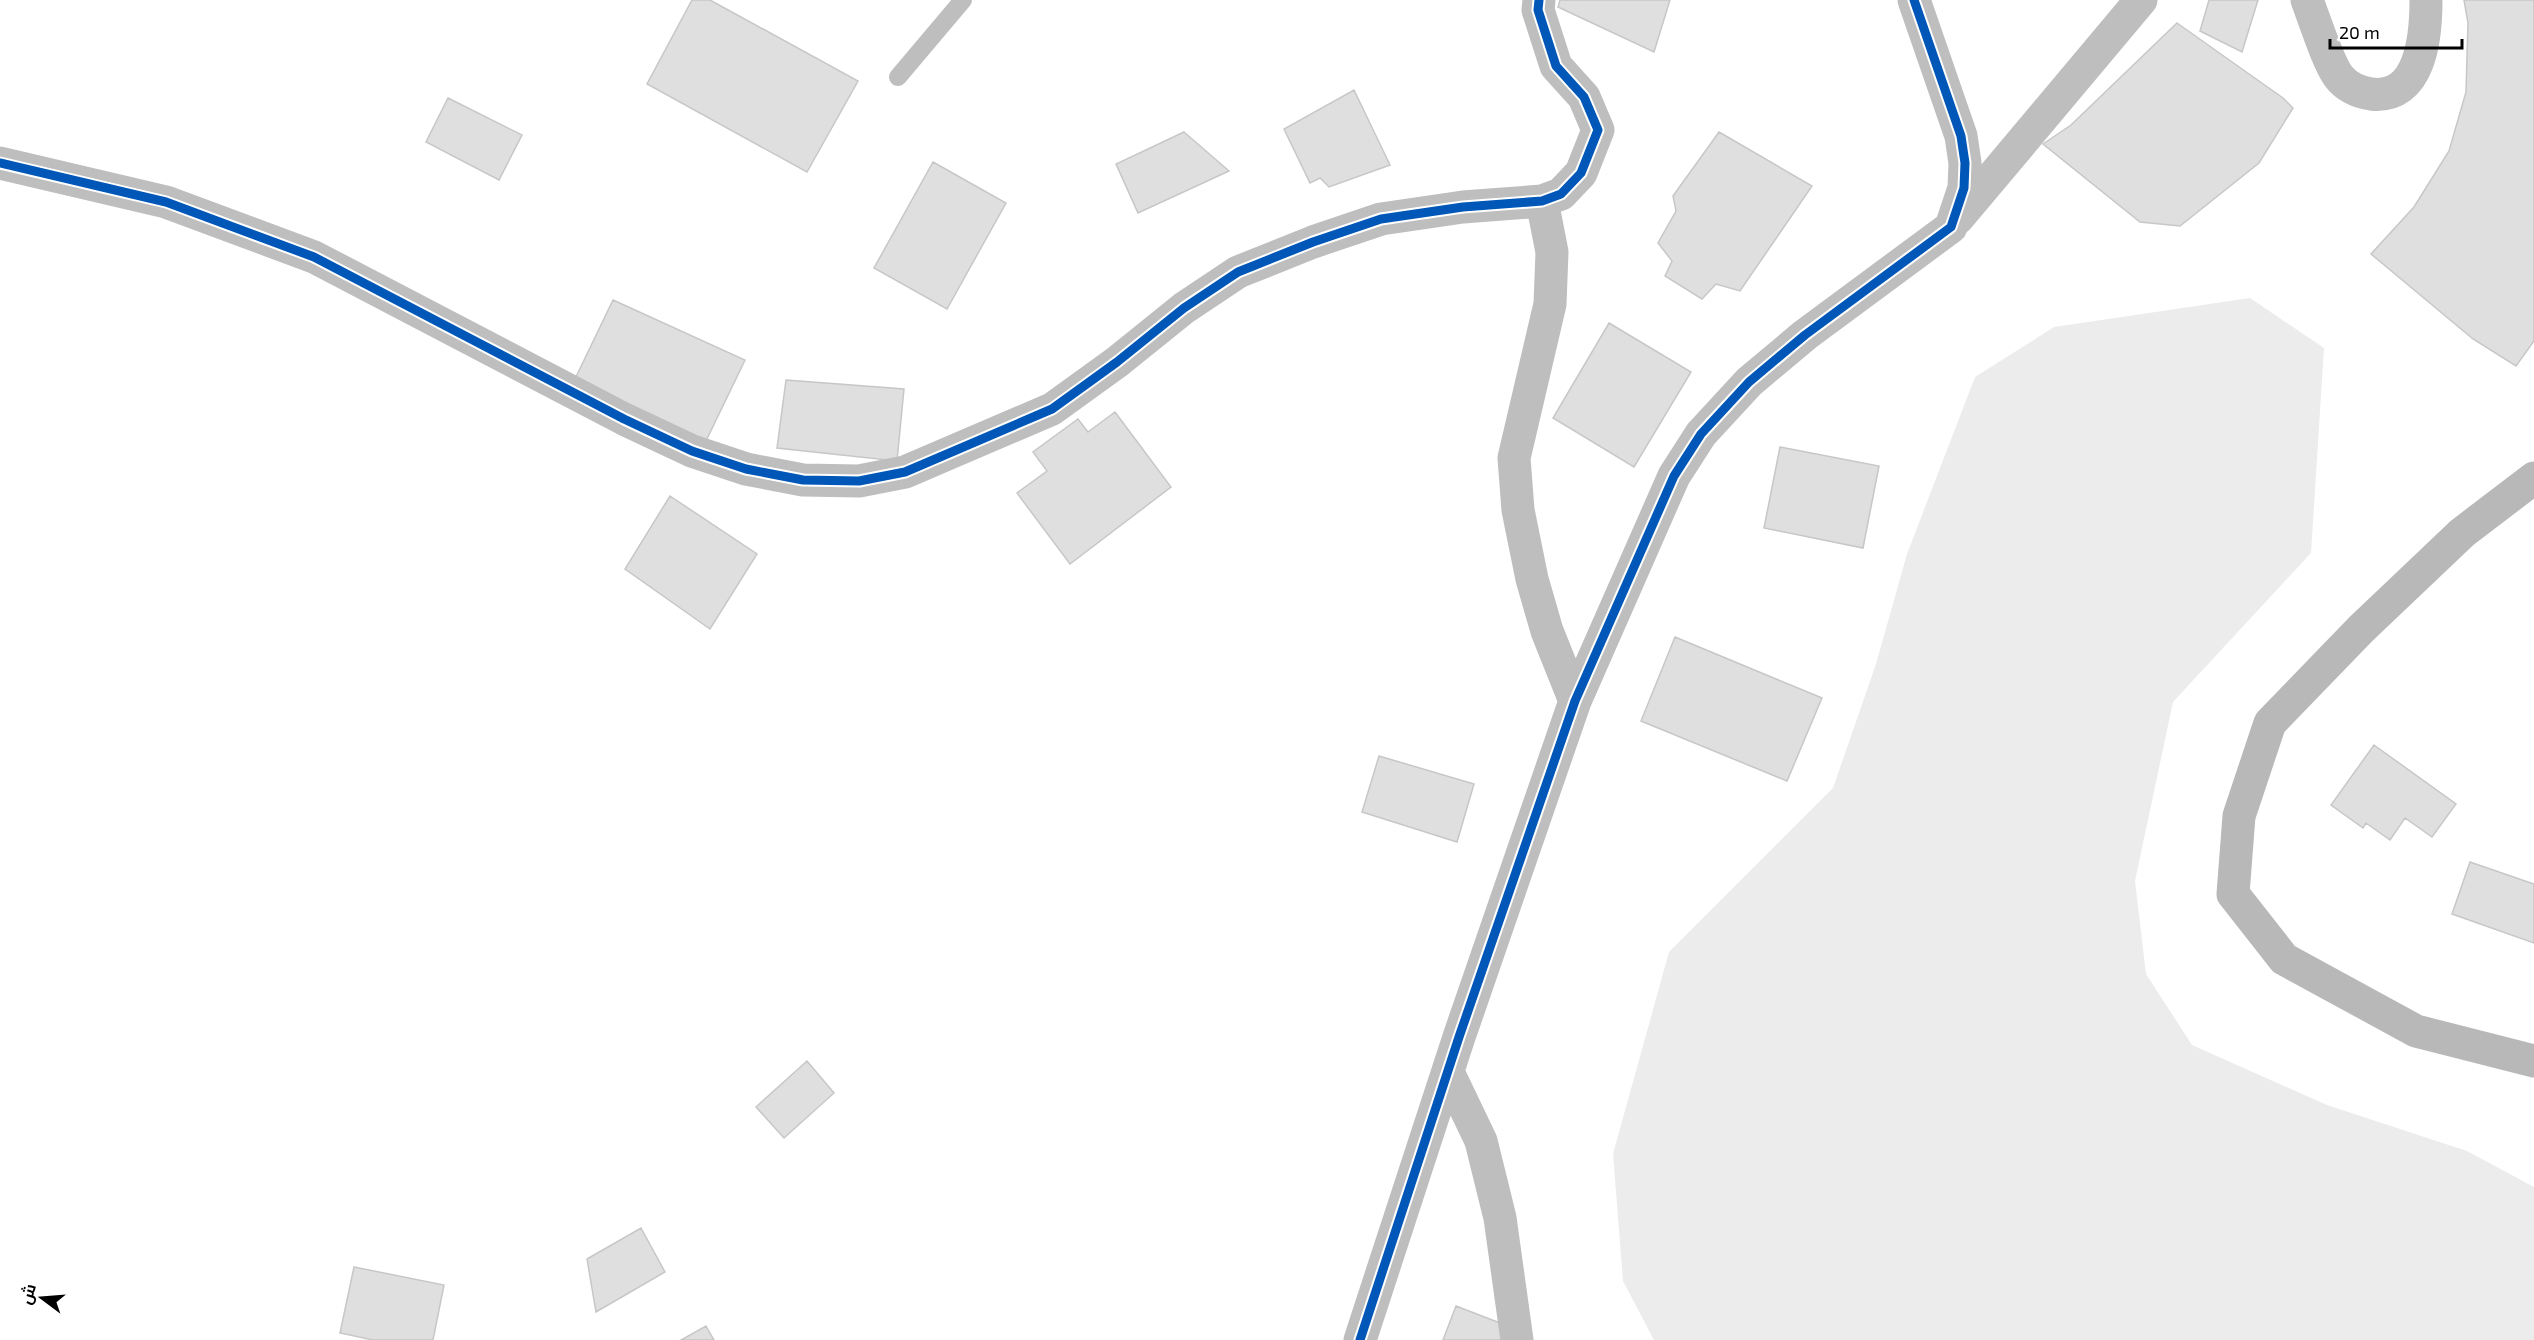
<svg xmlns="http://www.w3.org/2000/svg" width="2534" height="1340" font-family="'Exo 2',Cairo,sans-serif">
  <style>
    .green { fill: #ececec }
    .building { fill: #dfdfdf; stroke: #c7c7c7; stroke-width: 1.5 }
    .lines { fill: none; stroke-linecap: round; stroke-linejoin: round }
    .lane { stroke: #bebebe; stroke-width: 18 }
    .street { stroke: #bebebe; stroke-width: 33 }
    .secondary { stroke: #b8b8b8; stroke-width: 33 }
    .cycleway-casing { stroke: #fff; stroke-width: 13 }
    .cycleway { stroke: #0057b8; stroke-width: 9 }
  </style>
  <rect width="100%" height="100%" fill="#fff"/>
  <path class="green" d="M2250,298L2324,348L2311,553L2173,702L2135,881L2146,974L2192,1045L2327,1105L2467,1151L2534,1187V1340H1654L1623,1281L1613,1154L1669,952L1833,788L1876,664L1907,554L1975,377L2054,327Z"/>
  <path class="building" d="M692,0H710L858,81L807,172L647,84Z
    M1560,0H1670L1654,52L1558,7Z
    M2209,0H2258L2242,52L2200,31Z
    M2464,0H2534V341L2516,366L2473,339L2371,254L2414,207L2449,151L2466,92L2468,23Z
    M2177,23L2283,98L2293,108L2259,163L2180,226L2140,222L2043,144L2071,125Z
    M1354,90L1390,165L1329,187L1320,178L1310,183L1284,129Z
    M448,98L522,135L499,180L426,142Z
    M1184,132L1229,171L1138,213L1116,164Z
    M1719,132L1812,186L1740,291L1716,284L1702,299L1665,276L1672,261L1658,243L1676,211L1673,196Z
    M933,162L1006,203L947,309L874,268Z
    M613,300L745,360L705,443L575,379Z
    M1609,323L1691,372L1634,467L1553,418Z
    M786,380L904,389L897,461L777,448Z
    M1115,412L1171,487L1070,564L1017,493L1047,471L1033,452L1078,419L1088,432Z
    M1780,447L1879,466L1863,548L1764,528Z
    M670,496L757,554L710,629L625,569Z
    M1675,637L1822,698L1787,781L1641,721Z
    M2374,745L2456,804L2432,837L2405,818L2390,840L2366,823L2363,828L2331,805Z
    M1379,756L1474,784L1457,842L1362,812Z
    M2470,862L2534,884V943L2452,914Z
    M807,1061L834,1093L784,1138L756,1107Z
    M641,1228L665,1272L596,1312L587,1259Z
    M354,1267L444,1285L433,1340H373L340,1333Z
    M1456,1306L1513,1328L1509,1340H1443Z
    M706,1326L714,1340H681Z"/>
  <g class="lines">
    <path class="lane" d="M898,77L963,0"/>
    <path class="street" d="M2307,0C2314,18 2328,63 2339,77C2347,87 2358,92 2371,94C2421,100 2426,36 2426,0
      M0,163L166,202L314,257L624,419L692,451L746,469L803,480L859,481L905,472L1052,409L1117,362L1184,308L1238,272L1313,242L1381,219L1463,207L1542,201L1561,194L1581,173L1598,130L1584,97L1556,66L1538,10L1539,0
      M1542,201L1552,252L1550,304L1514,458L1518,510L1532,579L1547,631L1575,701
      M1958,218L2141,0
      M1448,1072L1481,1141L1500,1218L1517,1340
      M1360,1340L1459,1037L1575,701L1674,476L1701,434L1749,382L1805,335L1951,227L1964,188L1965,163L1961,136L1914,0"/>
    <path class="secondary" d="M2534,478L2462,533L2361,629L2270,723L2239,816L2233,894L2284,959L2416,1031L2534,1061"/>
    <defs>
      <path id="cycleway" d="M0,163L166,202L314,257L624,419L692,451L746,469L803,480L859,481L905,472L1052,409L1117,362L1184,308L1238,272L1313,242L1381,219L1463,207L1542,201L1561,194L1581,173L1598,130L1584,97L1556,66L1538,10L1539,0
        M1360,1340L1459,1037L1575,701L1674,476L1701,434L1749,382L1805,335L1951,227L1964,188L1965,163L1961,136L1914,0"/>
    </defs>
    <use href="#cycleway" class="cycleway-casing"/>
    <use href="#cycleway" class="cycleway"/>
  </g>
  <g transform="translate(42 1298) rotate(286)" stroke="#ffffff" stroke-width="4.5" paint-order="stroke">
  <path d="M0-4.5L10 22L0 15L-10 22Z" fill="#000000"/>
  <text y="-9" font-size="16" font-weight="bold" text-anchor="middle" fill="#000000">ش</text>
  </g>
  <path d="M2330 39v9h132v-9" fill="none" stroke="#000000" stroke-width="3"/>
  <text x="2339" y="39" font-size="18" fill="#000000" stroke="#ffffff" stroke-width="4.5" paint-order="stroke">20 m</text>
</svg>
